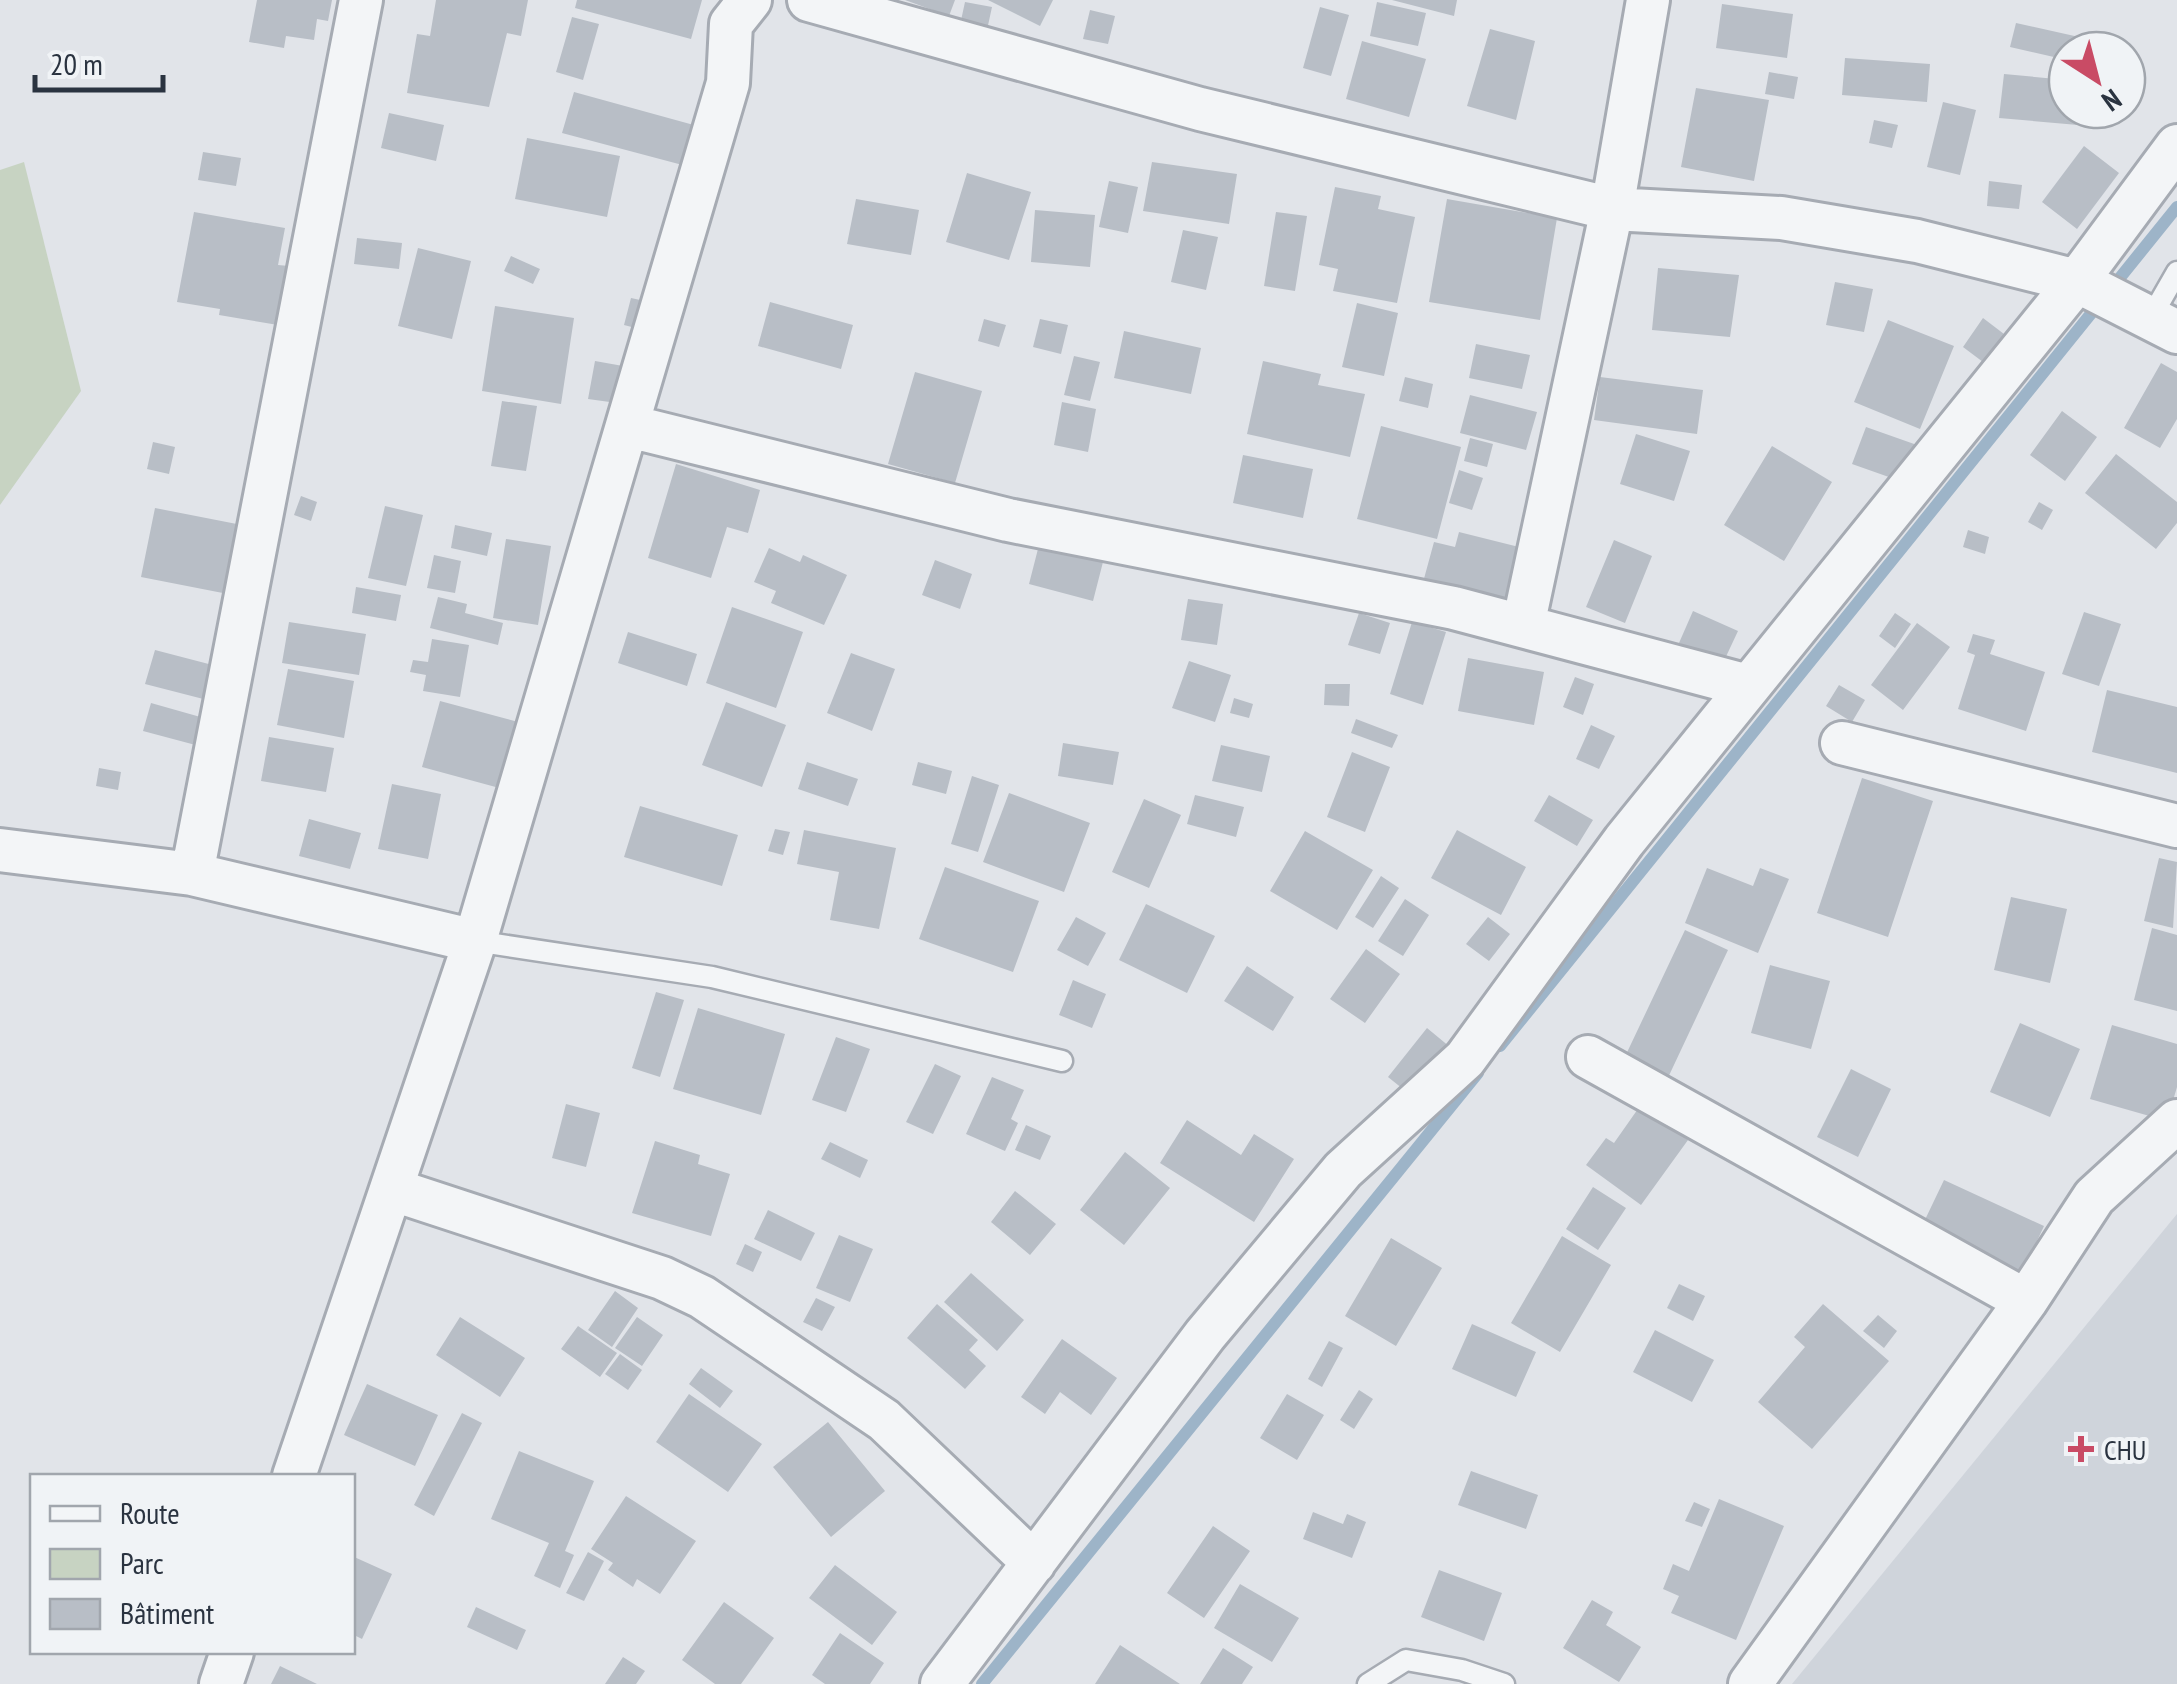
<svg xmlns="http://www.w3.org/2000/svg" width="2177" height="1684" font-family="'PT Sans Narrow',sans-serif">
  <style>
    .built { fill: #cfd4db }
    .green { fill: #c7d3c2 }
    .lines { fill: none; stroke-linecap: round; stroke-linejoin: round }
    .stream { stroke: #9db4c8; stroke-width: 12 }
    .building { fill: #b8bec6 }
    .service-casing { stroke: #a6abb3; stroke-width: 25 }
    .minor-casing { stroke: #a6abb3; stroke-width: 48 }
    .service { stroke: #f3f5f7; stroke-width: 20 }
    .minor { stroke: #f3f5f7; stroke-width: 42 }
    .poi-dot { fill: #c94b65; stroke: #f0f3f6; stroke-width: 4 }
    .labels { text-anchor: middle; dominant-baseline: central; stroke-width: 8; stroke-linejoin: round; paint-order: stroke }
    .poi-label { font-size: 28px; fill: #2a3340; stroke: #f0f3f6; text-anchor: start }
  </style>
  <rect width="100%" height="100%" fill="#e1e4e9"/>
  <path class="built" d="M2177,1214V1684H1792Z"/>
  <path class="green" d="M24,162L81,391L0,505V170Z"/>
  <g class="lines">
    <path class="stream" d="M1500,1046L2177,207
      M982,1684L1478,1073"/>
  </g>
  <path class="building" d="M257,0H332L328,21L317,19L314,40L286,36L284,48L249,42Z
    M436,0H528L521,36L507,33L489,107L407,93L417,34L430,36Z
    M577,0H702L691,39L575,8Z
    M905,0H955L949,16Z
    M988,0H1053L1040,26Z
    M1392,0H1457L1454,16Z
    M965,2L992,7L987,30L960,25Z
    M1377,2L1426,13L1418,46L1370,36Z
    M1722,4L1793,14L1787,58L1716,48Z
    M1320,7L1349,15L1331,76L1303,68Z
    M1090,10L1115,16L1108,44L1083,39Z
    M572,17L599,24L583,80L556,72Z
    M2016,23L2079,37L2077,50H2067V60L2010,47Z
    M1490,29L1535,41L1516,120L1467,106Z
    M1362,41L1426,59L1409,117L1346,99Z
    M1845,58L1930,64L1927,102L1842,95Z
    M1769,72L1798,77L1794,99L1765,94Z
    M2004,74L2067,80V110H2079L2078,125L1999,118Z
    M1696,88L1769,100L1754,181L1681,167Z
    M574,92L701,127L690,167L562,133Z
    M1943,102L1976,110L1960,175L1927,167Z
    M389,113L444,125L436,161L381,148Z
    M1874,120L1898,125L1892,148L1869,143Z
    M527,138L620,156L607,217L515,199Z
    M2084,146L2119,173L2077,229L2042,202Z
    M203,152L241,158L236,186L198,180Z
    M1152,162L1237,174L1229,224L1143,211Z
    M967,173L1031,192L1009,260L946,242Z
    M1109,181L1138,187L1128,233L1099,227Z
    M1989,181L2022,185L2019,209L1987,206Z
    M1335,187L1381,196L1378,209L1415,217L1397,303L1333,291L1338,269L1319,265Z
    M856,199L919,210L911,255L847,244Z
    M1447,199L1557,218L1540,320L1429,302Z
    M1035,210L1095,215L1090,267L1031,262Z
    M194,212L285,228L278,265L289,266L278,325L219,315L220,309L177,302Z
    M1276,212L1307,216L1295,291L1264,286Z
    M1183,230L1218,237L1206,290L1171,282Z
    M357,238L402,243L399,269L354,264Z
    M418,248L471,261L452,339L398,326Z
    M511,256L540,269L533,284L504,271Z
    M1658,268L1739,275L1730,337L1652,330Z
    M1835,282L1873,289L1864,332L1826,325Z
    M631,298L654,303L647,331L624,325Z
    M770,302L853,325L841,369L758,346Z
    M1357,303L1398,313L1384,376L1342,367Z
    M495,306L574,318L561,404L482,391Z
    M1983,318L2004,334L1983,362L1963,347Z
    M984,319L1006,325L999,347L978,341Z
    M1040,319L1068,325L1061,354L1033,347Z
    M1888,320L1954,346L1920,429L1854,402Z
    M1124,331L1201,348L1191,394L1114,378Z
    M1476,344L1530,355L1522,389L1469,378Z
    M1074,356L1100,362L1090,401L1064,395Z
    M595,361L623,366L617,403L588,399Z
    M1263,361L1321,374L1318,385L1365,394L1350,457L1247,434Z
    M2161,363L2177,372V419L2160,448L2124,428Z
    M915,372L982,391L955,483L888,464Z
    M1405,377L1433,384L1428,408L1399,401Z
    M1600,377L1703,390L1697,434L1594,420Z
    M1470,395L1537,412L1526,450L1460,433Z
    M502,401L537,406L526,471L491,466Z
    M1062,402L1096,409L1088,452L1054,445Z
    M2062,411L2097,437L2065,481L2030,455Z
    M1381,426L1461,447L1437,539L1357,519Z
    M1866,427L1917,445L1903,482L1852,464Z
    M1636,434L1690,451L1674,501L1620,484Z
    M1470,438L1493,444L1487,467L1464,461Z
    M153,442L175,447L169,474L147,469Z
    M1772,446L1832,482L1784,561L1724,525Z
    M2116,454L2177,502V523L2156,549L2085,493Z
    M1243,455L1313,469L1303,518L1233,503Z
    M676,464L760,490L748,533L727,527L711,578L648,558Z
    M1459,470L1483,478L1472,510L1449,503Z
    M301,496L317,502L311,521L294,515Z
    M2039,502L2053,510L2042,530L2028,522Z
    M385,506L423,515L406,586L368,578Z
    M155,508L247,526L233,595L141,577Z
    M455,525L492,533L487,556L451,548Z
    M1968,530L1989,537L1985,554L1963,547Z
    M1459,532L1519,547L1500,617L1419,597L1434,542L1455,547Z
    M506,539L551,546L538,625L493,618Z
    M1614,540L1652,556L1625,623L1586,607Z
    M1039,545L1103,562L1093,601L1029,584Z
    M769,548L800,562L803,555L847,575L824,625L771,603L776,591L754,582Z
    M434,555L461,561L455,593L427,588Z
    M935,560L972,574L960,609L922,595Z
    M356,587L401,595L396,621L352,613Z
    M438,597L467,604L465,613L503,623L498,645L430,628Z
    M1188,599L1223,604L1217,645L1181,640Z
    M732,607L803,632L776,708L706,683Z
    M1693,611L1738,631L1723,663L1679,643Z
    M2084,612L2121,624L2099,686L2062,674Z
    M1359,613L1390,623L1380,654L1348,645Z
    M1895,613L1911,624L1895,648L1879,636Z
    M289,622L366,634L359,675L282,663Z
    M1412,622L1446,632L1423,705L1390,694Z
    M1917,623L1950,647L1903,710L1871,685Z
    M628,632L697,654L687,686L618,663Z
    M1973,634L1995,640L1990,654L2045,672L2026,731L1958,709L1975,655L1967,652Z
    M432,639L469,645L460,697L423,691L426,675L410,672L413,660L428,662Z
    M155,650L224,668L215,702L145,684Z
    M851,653L895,669L872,731L827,713Z
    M1468,658L1544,672L1534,725L1458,711Z
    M1189,661L1231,675L1215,722L1172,708Z
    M288,669L354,681L344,738L277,725Z
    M1575,677L1594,684L1583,715L1563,707Z
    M1325,684H1350L1349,706L1324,705Z
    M1839,685L1865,700L1852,722L1826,706Z
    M2107,690L2177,707V773L2092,752Z
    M1234,698L1253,704L1249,718L1230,713Z
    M440,701L522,723L503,789L422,767Z
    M726,702L786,725L762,787L702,765Z
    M151,703L211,720L203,747L143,731Z
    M1356,719L1398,735L1392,748L1351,733Z
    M1591,725L1615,736L1599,769L1576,759Z
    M269,737L334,748L326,792L261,781Z
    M1063,743L1119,752L1113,785L1058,776Z
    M1221,745L1270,756L1262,792L1212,781Z
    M1352,752L1390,767L1365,832L1327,817Z
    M807,762L858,779L848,806L798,789Z
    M918,762L952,771L946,794L912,785Z
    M99,768L121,772L118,790L96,786Z
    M972,776L999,785L978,852L951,844Z
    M1862,778L1933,801L1888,937L1817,913Z
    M392,784L441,794L428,859L378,849Z
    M1009,793L1090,823L1064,892L983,862Z
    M1195,795L1244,807L1236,837L1187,824Z
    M1549,795L1593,820L1577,846L1534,821Z
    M1144,799L1181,815L1149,888L1112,872Z
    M640,806L738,835L722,886L624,857Z
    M309,819L361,833L350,869L299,856Z
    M775,829L790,832L783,855L768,851Z
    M804,830L896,848L879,929L830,920L839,872L797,864Z
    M1457,830L1526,867L1501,915L1431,878Z
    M1305,831L1373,870L1337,930L1270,891Z
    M2159,858L2177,862L2173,928L2144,921Z
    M945,867L1039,901L1013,972L919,939Z
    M1707,868L1753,886L1760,868L1789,879L1758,953L1685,923Z
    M1381,876L1399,888L1373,928L1355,917Z
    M2011,897L2067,909L2050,983L1994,970Z
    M1405,899L1429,915L1403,956L1378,941Z
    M1146,904L1215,936L1187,993L1119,960Z
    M1076,917L1106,933L1088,966L1057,950Z
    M1488,917L1510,934L1489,961L1466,944Z
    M2152,928L2177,935V1011L2134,1000Z
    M1685,930L1728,950L1665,1084L1622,1063Z
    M1366,949L1400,974L1365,1023L1330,999Z
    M1770,965L1830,981L1811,1049L1751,1033Z
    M1247,966L1294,997L1273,1031L1224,1001Z
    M1073,980L1106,994L1092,1028L1059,1015Z
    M656,992L684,1000L660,1077L632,1068Z
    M698,1008L785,1034L761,1115L673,1089Z
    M2020,1023L2080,1049L2050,1117L1990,1092Z
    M2112,1025L2177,1044V1087L2167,1121L2090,1099Z
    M1427,1028L1456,1052L1418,1101L1388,1077Z
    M836,1037L870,1049L846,1112L812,1100Z
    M935,1064L961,1076L933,1134L906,1122Z
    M1851,1069L1891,1089L1858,1157L1817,1137Z
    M992,1077L1024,1090L1011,1119L1018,1123L1005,1151L966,1134Z
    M566,1104L600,1113L586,1167L552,1158Z
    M1640,1106L1688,1140L1641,1205L1586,1165L1606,1138L1614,1143Z
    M1187,1120L1241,1155L1254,1134L1294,1159L1254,1222L1160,1163Z
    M1026,1125L1051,1136L1040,1160L1015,1150Z
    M655,1141L700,1155L698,1164L730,1174L711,1236L632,1213Z
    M830,1142L868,1160L860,1178L821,1159Z
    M1125,1152L1170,1188L1124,1245L1080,1210Z
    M1944,1180L2044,1226L2022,1273L1922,1226Z
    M1593,1187L1626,1208L1598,1250L1566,1229Z
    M1015,1191L1056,1224L1030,1255L991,1222Z
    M768,1210L815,1233L801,1261L754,1239Z
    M839,1235L873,1249L850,1302L816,1288Z
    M1562,1236L1611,1265L1560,1352L1511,1323Z
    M1391,1238L1442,1268L1396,1346L1345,1316Z
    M745,1244L762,1252L753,1272L736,1264Z
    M971,1273L1024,1320L997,1351L944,1302Z
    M1679,1284L1705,1296L1693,1321L1667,1308Z
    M615,1291L638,1308L612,1347L588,1330Z
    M816,1298L835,1307L822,1331L803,1322Z
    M937,1304L978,1340L969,1350L986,1366L965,1389L907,1338Z
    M1823,1304L1889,1361L1812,1449L1758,1402L1805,1347L1794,1337Z
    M1878,1315L1897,1331L1884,1348L1863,1331Z
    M460,1317L525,1358L500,1397L436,1355Z
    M637,1317L663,1335L642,1366L615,1348Z
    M1472,1324L1536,1352L1516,1397L1452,1369Z
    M578,1326L617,1353L600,1377L561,1349Z
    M1655,1330L1714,1360L1692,1402L1633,1372Z
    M1062,1339L1117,1378L1091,1415L1060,1392L1045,1414L1021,1397Z
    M1329,1341L1343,1348L1322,1387L1308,1379Z
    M620,1354L642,1370L628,1390L605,1374Z
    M701,1368L733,1391L720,1408L689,1384Z
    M367,1384L438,1415L415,1466L344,1435Z
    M1359,1390L1373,1399L1354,1429L1340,1420Z
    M689,1394L762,1444L728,1492L656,1442Z
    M1287,1394L1324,1415L1297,1460L1260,1438Z
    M462,1413L482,1423L434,1516L414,1505Z
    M828,1422L885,1491L831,1537L773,1467Z
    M519,1451L594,1481L565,1551L574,1555L560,1588L534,1576L549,1543L491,1519Z
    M1471,1471L1538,1495L1526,1529L1458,1505Z
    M626,1496L696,1541L660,1594L637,1579L633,1587L608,1570L613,1563L591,1549Z
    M1719,1499L1784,1526L1736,1640L1671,1613L1679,1596L1663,1589L1673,1564L1689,1571Z
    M1694,1502L1710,1509L1702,1527L1685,1521Z
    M1313,1512L1343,1524L1347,1514L1366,1522L1352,1558L1303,1539Z
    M1213,1526L1250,1551L1204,1618L1167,1593Z
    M588,1552L604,1561L584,1601L566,1593Z
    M352,1556L392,1574L362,1639L352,1634Z
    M835,1565L897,1612L872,1645L809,1598Z
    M1439,1570L1502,1593L1484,1641L1421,1617Z
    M1240,1584L1299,1618L1272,1662L1214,1628Z
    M1592,1600L1613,1612L1606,1625L1641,1647L1619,1682L1563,1648Z
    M724,1602L774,1638L741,1684H715L682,1660Z
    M476,1607L526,1630L517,1650L467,1627Z
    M840,1633L884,1663L870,1684H825L812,1675Z
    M1120,1645L1180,1684H1095Z
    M1223,1648L1253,1667L1242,1684H1200Z
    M623,1657L645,1671L636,1684H605Z
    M280,1666L317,1684H271Z"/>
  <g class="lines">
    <defs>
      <path id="service" d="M2150,319L2177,272
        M475,941L712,977L1062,1061
        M1368,1684L1406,1660L1462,1670L1504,1684"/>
      <path id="minor" d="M809,0L1200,109L1612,209L1781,218L1917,241L2077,281L2177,332
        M629,426L1008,520L1454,608L1748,686
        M1523,626L1612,209L1648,0
        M1842,743L2177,826
        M0,850L192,874L475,941
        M192,874L361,0
        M1588,1057L2026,1301
        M394,1190L662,1278L702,1297L884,1420L1034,1563
        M294,1476L475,941L728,83L731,24L750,0
        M221,1684L232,1652
        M942,1684L1205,1335L1343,1170L1465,1059L1624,841L2077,281L2177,146
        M1750,1684L2026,1301L2094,1197L2177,1121"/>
    </defs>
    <use href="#service" class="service-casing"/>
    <use href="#minor" class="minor-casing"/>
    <use href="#service" class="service"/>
    <use href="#minor" class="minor"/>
  </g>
  <path class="poi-dot" d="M2076 1434h10v10h10v10h-10v10h-10v-10h-10v-10h10z"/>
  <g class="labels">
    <g class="poi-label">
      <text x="2104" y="1449">CHU</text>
    </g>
  </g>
  <rect x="30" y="1474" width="325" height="180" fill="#f0f3f6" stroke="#a1a6ad" stroke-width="2.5"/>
  <rect x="50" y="1506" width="50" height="15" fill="#f3f5f7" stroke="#a1a6ad" stroke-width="2.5"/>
  <text x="120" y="1524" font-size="30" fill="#2a3340">Route</text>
  <rect x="50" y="1549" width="50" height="30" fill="#c7d3c2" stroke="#a1a6ad" stroke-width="2.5"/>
  <text x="120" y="1574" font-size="30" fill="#2a3340">Parc</text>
  <rect x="50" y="1599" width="50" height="30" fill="#b8bec6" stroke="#a1a6ad" stroke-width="2.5"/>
  <text x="120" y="1624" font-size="30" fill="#2a3340">Bâtiment</text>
  <g transform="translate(2097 80) rotate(144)"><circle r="48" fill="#f0f3f6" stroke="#a1a6ad" stroke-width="2.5"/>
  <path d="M0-8L18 38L0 25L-18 38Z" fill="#c94b65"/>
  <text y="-15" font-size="28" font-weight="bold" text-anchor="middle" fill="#2a3340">N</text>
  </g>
  <path d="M35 75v15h128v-15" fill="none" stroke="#2a3340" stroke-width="5"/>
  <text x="50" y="75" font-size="30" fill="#2a3340" stroke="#f0f3f6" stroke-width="8" paint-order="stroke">20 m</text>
</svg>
